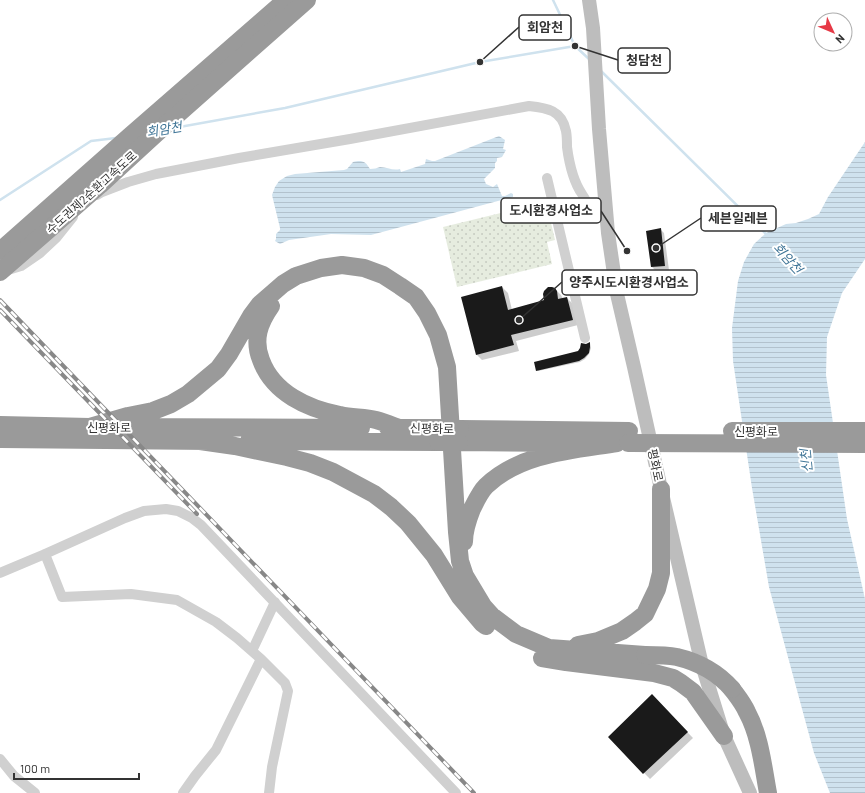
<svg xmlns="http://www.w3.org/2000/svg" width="865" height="793" font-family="Barlow,'Noto Sans KR',sans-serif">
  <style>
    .grass { fill: url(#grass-dots) }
    .water { fill: url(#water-rules) }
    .shadow { fill: #0003 }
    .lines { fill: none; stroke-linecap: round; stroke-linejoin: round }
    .stream { stroke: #cfe2ee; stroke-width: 2.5 }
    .building { fill: #1a1a1a }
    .street { stroke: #d0d0d0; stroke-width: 10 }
    .secondary { stroke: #bdbdbd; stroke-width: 14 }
    .highway { stroke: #9a9a9a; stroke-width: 18 }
    .rail-casing { stroke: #888; stroke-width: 4 }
    .rail { stroke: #fff; stroke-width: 2.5; stroke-dasharray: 8; stroke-linecap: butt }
    .highway-bridge { stroke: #9a9a9a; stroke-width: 18 }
    .labels { text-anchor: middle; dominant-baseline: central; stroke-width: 4; stroke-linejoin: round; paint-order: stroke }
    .street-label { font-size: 12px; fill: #333; stroke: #fff }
    .water-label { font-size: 13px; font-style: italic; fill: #3f7597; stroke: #fff }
    .leader { fill: none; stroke: #333; stroke-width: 1.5 }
    .callout-dot { fill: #333; stroke: #fff; stroke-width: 1.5 }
    .callout { fill: #fff; stroke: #333; stroke-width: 1.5 }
    .callout-label { font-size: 13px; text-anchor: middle; font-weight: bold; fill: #333 }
  </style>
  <defs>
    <pattern id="grass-dots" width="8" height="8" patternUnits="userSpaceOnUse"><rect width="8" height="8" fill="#e6ecdf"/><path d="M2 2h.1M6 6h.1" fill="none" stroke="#c6cbc0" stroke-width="1.8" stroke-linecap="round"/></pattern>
    <pattern id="water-rules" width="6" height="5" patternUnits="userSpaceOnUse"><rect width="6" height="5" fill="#cfe2ee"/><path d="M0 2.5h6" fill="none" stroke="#b2c2cd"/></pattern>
  </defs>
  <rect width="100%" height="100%" fill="#fff"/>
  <path class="grass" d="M546,202L555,240L547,242L552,264L457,287L443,227Z"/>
  <path class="water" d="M499,136L505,140L503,149L506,150L502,157L497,158V161L495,163V168L484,179L486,184L493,187L497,184L502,196H505L511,193L513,194V197L371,235L331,234L289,240L280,244L275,241L276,239V234L280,230V228L272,195L275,187L279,181L287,176L295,174L344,170L347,169L353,162C362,160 365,161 370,169C374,169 377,168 380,167C387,167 393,171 400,169L401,172L425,164L426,159L432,161H435Z
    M865,142V259L842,293L827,337L826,375L847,519L865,599V793H830L814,753L769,587L752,488L733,361L732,328L738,281L744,262L754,244L766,233L786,224L796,223L808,219L819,214L828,197Z"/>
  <path class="shadow" d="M660,229L664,233L669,270L656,271L652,267Z
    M502,287L508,293L512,310L545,301L555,289L561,295L563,299L567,298L573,304L578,325L516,341L519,351L482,360L477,355Z
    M590,343L591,348L589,354L585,359L580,362L538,371L537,370L578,352Z
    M652,696L693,738L650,779L609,737Z"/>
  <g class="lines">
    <path class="stream" d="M553,0L575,46
      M601,71L767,235
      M174,128L285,108L480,62L575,46L589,59
      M0,200L91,141L116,138"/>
  </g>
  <path class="building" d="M661,228L665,266L651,267L646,231Z
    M502,286L508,310L544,300L543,294L544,291L548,287H552L555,288L557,291L558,299L567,297L573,320L511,335L514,345L476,355L461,297Z
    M590,342V347L589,353L584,358L579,361L536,371L534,362L578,351L580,348L581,343L586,344Z
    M652,694L688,732L643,774L608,737Z"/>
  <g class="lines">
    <path class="street" d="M547,178L585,338
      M97,195L102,192L128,182L156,174L239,158L350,139L529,106C547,108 562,110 566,131C567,136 567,141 567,147C569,162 573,181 582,194C584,197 586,202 589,204C593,207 602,209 606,211
      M557,218L589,204
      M8,270L21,266L40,253L57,237L73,217
      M45,554L62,597L131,594L177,600L216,622L237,638L261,659L285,683L288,691L272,767L269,793
      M0,573L45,554L125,518L144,511L166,509L178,511L192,518L201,525L456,793
      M252,651L275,602
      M0,759L14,776L35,793
      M183,793L195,776L216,750L261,659"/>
    <path class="secondary" d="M589,0L593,28L599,129L608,233L617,294L634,367L661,489L702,665L724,736L750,793"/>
    <path class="highway" d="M0,251L130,136L286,0
      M271,306C259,323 253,340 261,360C273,393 308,409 340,415C352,418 364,417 376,420C384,422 391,425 399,428
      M0,425L90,427L361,428
      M90,427L128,416L153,411L171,404L188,394L218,369L229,354L251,316L260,304L283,284L296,276L321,268L342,265L364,268L383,275L400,286L416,297L427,313L438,335L447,367L457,532L460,561L465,576L483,606L492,616L516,634L549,648L645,655
      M388,428H438
      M460,429L629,431
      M0,439L211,441
      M200,441L235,446L287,457L310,463L333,472L374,494L391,507L408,523L434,555L460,597L482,623L486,626
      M249,441L438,442
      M459,442L570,443
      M464,542C464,531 468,519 472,509C476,501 480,492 486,486C520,453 573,450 617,443
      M578,645L598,641L622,631L635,622L645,614L657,589L661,573V489
      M542,658L566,662L654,673L673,678L681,683L693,692L724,736
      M732,689C737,696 743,703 747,712C760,736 763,766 768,793"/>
    <defs>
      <path id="rail" d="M0,300L474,793
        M0,310L197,514"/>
    </defs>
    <use href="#rail" class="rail-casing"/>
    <use href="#rail" class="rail"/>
    <path class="highway-bridge" d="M0,272L100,185L161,129L307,0
      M438,428L460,429
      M732,431H865
      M438,442H459
      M628,443L865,444
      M645,655C656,655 667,655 677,657C698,662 718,673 732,689"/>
  </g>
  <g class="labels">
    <g class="street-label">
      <text transform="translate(91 192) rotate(-42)">수도권제2순환고속도로</text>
      <text x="109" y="427">신평화로</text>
      <text transform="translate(432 428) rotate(1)">신평화로</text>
      <text x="756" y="431">신평화로</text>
      <text transform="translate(656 465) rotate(78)">평화로</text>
    </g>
    <g class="water-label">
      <text transform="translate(164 129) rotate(-10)">회암천</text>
      <text transform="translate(788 258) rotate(48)">회암천</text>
      <text transform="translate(806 461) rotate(-96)">신천</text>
    </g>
  </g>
  <path class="leader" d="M480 62L519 27M575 46L618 60M627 251L601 211M656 248L701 218M519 320L562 282"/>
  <g class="callout-dot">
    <circle cx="480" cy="62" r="4"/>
    <circle cx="575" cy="46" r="4"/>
    <circle cx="627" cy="251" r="4"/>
    <circle cx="656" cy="248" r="4"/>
    <circle cx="519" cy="320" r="4"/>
  </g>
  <g class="callout">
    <rect x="519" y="15" width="52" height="25" rx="4"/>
    <rect x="618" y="48" width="52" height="25" rx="4"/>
    <rect x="501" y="198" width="100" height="25" rx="4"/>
    <rect x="701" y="206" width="75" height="25" rx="4"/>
    <rect x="562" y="270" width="135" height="25" rx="4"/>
  </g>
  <g class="callout-label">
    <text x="545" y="32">회암천</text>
    <text x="644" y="65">청담천</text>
    <text x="551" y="215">도시환경사업소</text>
    <text x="738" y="223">세븐일레븐</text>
    <text x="629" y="287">양주시도시환경사업소</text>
  </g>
  <g transform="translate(833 32) rotate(134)"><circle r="19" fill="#ffffff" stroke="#adadad"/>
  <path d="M0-3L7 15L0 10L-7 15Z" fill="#e63946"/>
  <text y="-6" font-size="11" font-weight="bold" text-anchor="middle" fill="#333333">N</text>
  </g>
  <path d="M14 773v6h125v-6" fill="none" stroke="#333333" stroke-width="2"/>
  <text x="20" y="773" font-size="12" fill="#333333" stroke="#ffffff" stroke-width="3" paint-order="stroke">100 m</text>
</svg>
